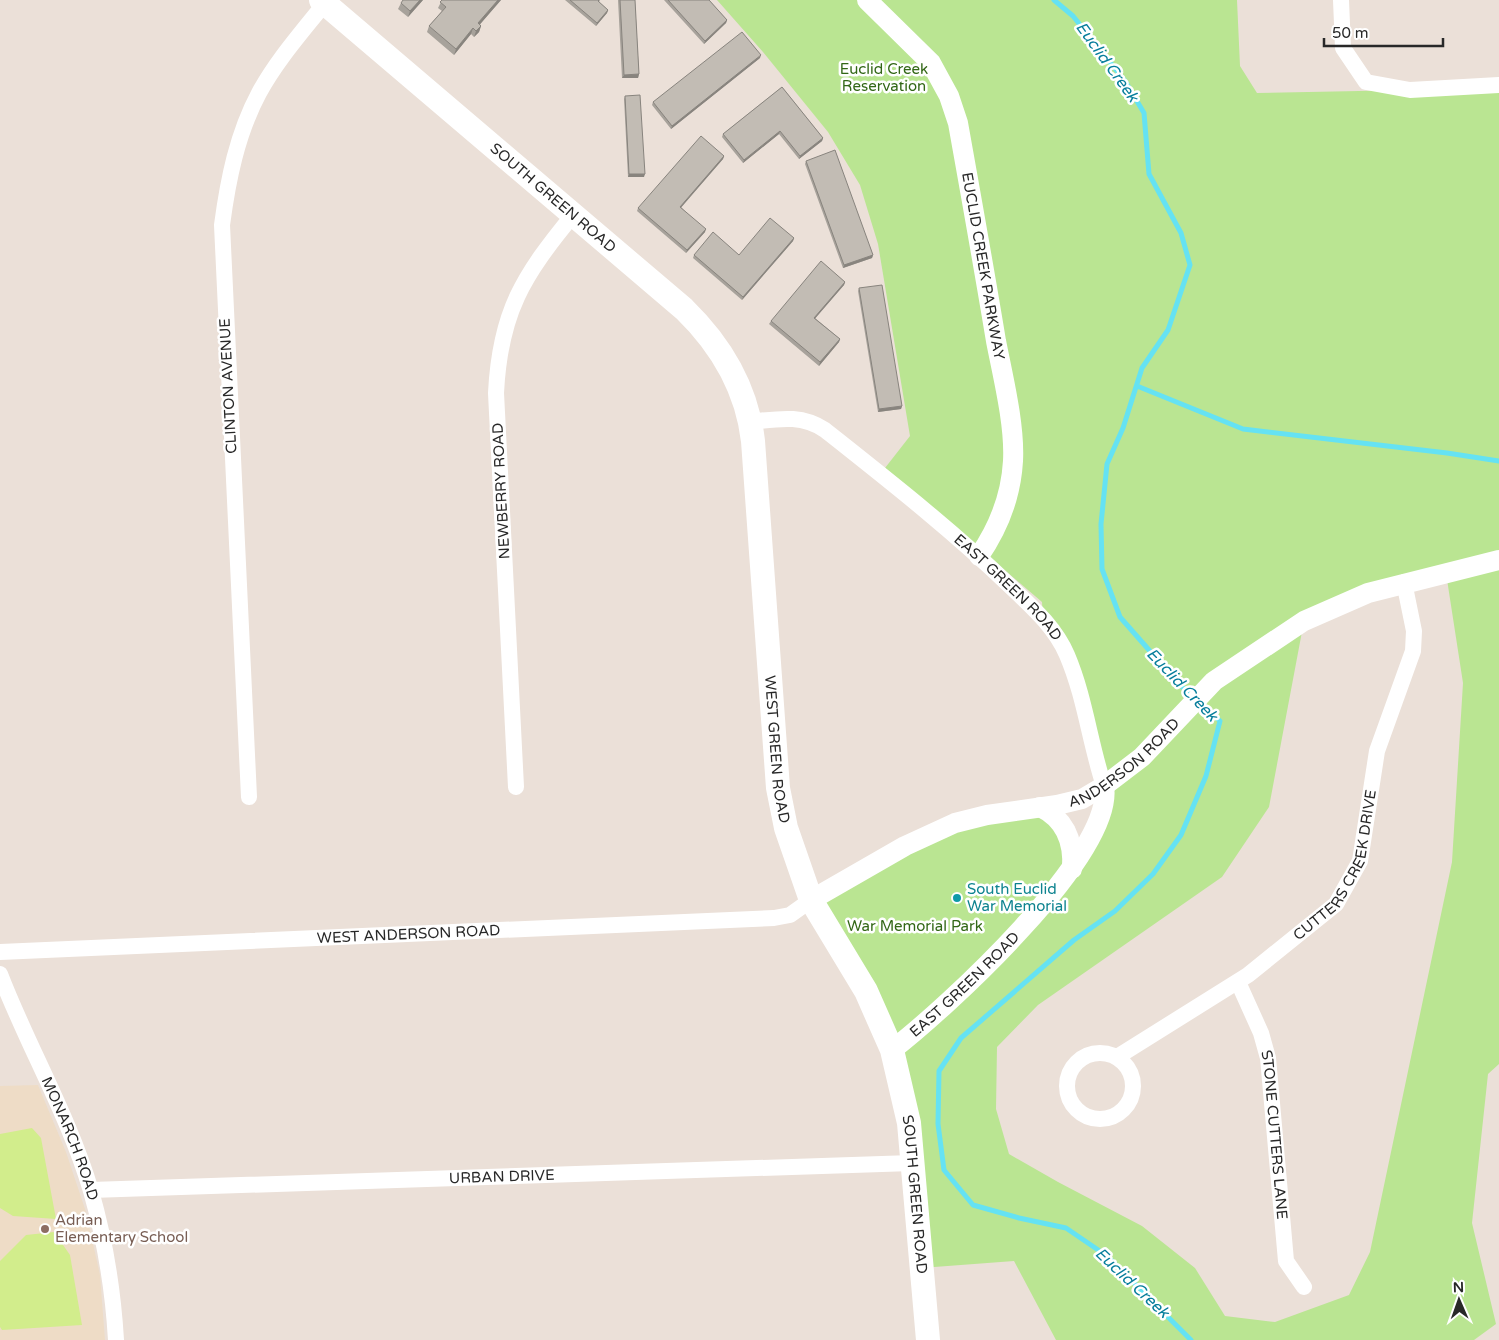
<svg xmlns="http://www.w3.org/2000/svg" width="1499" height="1340" font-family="'Varela Round',sans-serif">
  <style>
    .education { fill: #eedcc6 }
    .green { fill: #bae592; fill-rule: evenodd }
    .pitch { fill: #d2ed8c }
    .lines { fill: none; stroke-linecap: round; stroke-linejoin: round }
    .stream { stroke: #65e2f3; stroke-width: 5 }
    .minor { stroke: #fff; stroke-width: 16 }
    .tertiary { stroke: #fff; stroke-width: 20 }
    .secondary { stroke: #fff; stroke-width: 24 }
    .wall { fill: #a7a29b }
    .shaded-wall { fill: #88847e }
    .building { fill: #c2bcb4; stroke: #88847e }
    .culture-dot { fill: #0f9aa8; stroke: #fff; stroke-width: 2 }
    .education-dot { fill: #8d6e63; stroke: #fff; stroke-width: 2 }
    .labels { text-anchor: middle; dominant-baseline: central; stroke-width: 5; stroke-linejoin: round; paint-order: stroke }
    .park-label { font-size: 15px; fill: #326716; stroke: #fff }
    .street-label { font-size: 15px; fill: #282828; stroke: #fff }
    .culture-label { font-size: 15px; fill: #0d838f; stroke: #fff; text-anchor: start }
    .education-label { font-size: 15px; fill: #785e54; stroke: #fff; text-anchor: start }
    .water-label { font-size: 16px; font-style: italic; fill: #077e9c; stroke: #fff }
  </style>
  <rect width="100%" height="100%" fill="#ebe0d8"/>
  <path class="education" d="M38,1085L66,1152L86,1212L100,1275L105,1340H0V1086Z"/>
  <path class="green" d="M717,0H1237L1240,66L1257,93L1410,90L1499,85V1064L1488,1074L1472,1223L1496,1324L1474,1340H1056L1014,1261L921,1268L901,1084L811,900L905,846L1040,807L1073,858L1104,806L1081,702L1043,619L1042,602L885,468L910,436L878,244L860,185L828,132L763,52ZM1446,573L1463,683L1452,862L1370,1252L1349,1295L1275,1322L1225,1316L1195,1268L1142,1226L1058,1182L1009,1154L996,1109L997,1047L1038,1005L1222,877L1269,807L1304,621Z"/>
  <path class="pitch" d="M32,1128L41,1138L56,1219L13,1216L0,1208V1134Z
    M54,1232L70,1255L82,1325L2,1330L0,1327V1261L26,1235Z"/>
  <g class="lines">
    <path class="stream" d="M1054,0L1073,16L1125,81L1144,113L1149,174L1181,233L1190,265L1168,330L1142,368L1123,428L1107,464L1101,524L1102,569L1120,617L1178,683L1192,696
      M1137,386L1243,429L1447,453L1499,461
      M1191,1340L1107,1256L1066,1228L1019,1218L973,1205L944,1170L938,1124L939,1071L961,1038L1074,940L1115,911L1153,874L1181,835L1206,776L1220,721L1199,702"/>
    <g class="minor">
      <path d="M1341,0L1343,48L1366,82L1410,90L1499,85"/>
      <path id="s1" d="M750,422C778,419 801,414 825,430C888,480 952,530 1010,586C1032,607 1055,627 1067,655C1085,697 1090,744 1104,786"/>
      <path d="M516,787L496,393C500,312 523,276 573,215"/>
      <path d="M249,797L222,225C228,180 237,134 259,93C277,60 302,32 325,3"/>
      <path id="s2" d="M0,952L774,918L790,915L811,900"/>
      <path id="s3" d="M0,974C28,1047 69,1116 91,1191C105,1240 113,1289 116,1340"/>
      <path id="s4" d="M1238,982L1261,1033L1268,1058L1286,1261L1304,1287"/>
      <circle cx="1100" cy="1086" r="33"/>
      <path id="s5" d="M1117,1057L1248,975L1336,904L1360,861L1377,751L1413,651L1414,631L1404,582"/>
      <path id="s6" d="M91,1190L912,1163"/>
    </g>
    <g class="tertiary">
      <path id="s7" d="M867,0L931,63L949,96L958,123C971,196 984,268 996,341C1003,377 1015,425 1013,461C1011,496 999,527 979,556"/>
      <path d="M1040,807C1065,819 1074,841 1072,869"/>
      <path id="s8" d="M811,900L905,846L955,823L987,815L1057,805L1082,799L1104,786L1142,757L1214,681L1304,621L1368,593L1499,560"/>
      <path id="s9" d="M892,1050C944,1010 1116,853 1104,786"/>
    </g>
    <path class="secondary" id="s10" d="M321,0L684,309C721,345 747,389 753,441L778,788L786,828L811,900L866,991L892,1050L909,1123L928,1340"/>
  </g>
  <path class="wall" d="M423,0L408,17L398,9L401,3Z
    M442,0H501L480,24L481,26L479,32L474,37L471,34L454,55L427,32L429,26L442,11L438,8Z
    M565,0H600L599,2L608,10L607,13L596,26Z
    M618,0H635L639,74L638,78H622Z
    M664,0H709L727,20L726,23L704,44Z
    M760,58L671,129L652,105L653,102Z
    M782,87L823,138L822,141L799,159L779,134L743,163L722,137L723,134Z
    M625,96L644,177H628L624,99Z
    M724,156L723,159L681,207L705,232L686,253L637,211L638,208Z
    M806,161L873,255L872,258L843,268L805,164Z
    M794,238L793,241L742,300L693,258L694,255H739Z
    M845,282L844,285L815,318L840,339L839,342L819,366L769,324L771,321Z
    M859,288L902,406L901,409L878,412L858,291Z"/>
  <path class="shaded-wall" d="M420,0H423L408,17L410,11Z
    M498,0H501L476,29L478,23Z
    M608,10L607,13L596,26L597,23Z
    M727,20L726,23L704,44L705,41Z
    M481,26L479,32L474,37L476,31Z
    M473,28L471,34L454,55L456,49Z
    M761,55L760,58L671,129L672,126Z
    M639,74L638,78H622L624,75Z
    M780,131L779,134L743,163L744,160Z
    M823,138L822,141L799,159L800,156Z
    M724,156L723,159L679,210L680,207Z
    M629,174H645L644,177H628Z
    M706,229L705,232L686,253L687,250Z
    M794,238L793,241L742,300L743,297Z
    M873,255L872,258L843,268L844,265Z
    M845,282L844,285L813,321L814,318Z
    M840,339L839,342L819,366L820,362Z
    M902,406L901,409L878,412L879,409Z"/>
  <path class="building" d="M403,0H420L410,11L401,3Z
    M442,0H498L478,23L481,26L476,31L473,28L456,49L429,26L446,7L440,2Z
    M570,0H599L598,1L608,10L597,23Z
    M620,0H635L639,74L624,75Z
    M668,0H709L727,20L705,41Z
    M742,32L761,55L672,126L653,102Z
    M782,87L823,138L800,156L780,131L744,160L723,134Z
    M640,95L645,174H629L625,96Z
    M701,136L724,156L680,207L706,229L687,250L638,208Z
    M835,150L873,255L844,265L806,161Z
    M770,218L794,238L743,297L694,255L713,232L739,255Z
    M821,261L845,282L814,318L840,339L820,362L771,321Z
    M882,285L902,406L879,409L859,288Z"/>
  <circle class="culture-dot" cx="957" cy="898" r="5"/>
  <circle class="education-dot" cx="45" cy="1229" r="5"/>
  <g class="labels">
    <g class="park-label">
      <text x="884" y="69">Euclid Creek<tspan x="884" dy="17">Reservation</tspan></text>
      <text x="915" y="926">War Memorial Park</text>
    </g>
    <g class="street-label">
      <text stroke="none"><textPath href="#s10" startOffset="305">SOUTH GREEN ROAD</textPath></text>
      <text stroke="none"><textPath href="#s7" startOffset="301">EUCLID CREEK PARKWAY</textPath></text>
      <text transform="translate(228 386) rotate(-93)">CLINTON AVENUE</text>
      <text transform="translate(501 491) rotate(-93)">NEWBERRY ROAD</text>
      <text stroke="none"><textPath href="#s1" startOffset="319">EAST GREEN ROAD</textPath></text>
      <text stroke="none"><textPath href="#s10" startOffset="938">WEST GREEN ROAD</textPath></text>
      <text stroke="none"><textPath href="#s8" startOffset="348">ANDERSON ROAD</textPath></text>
      <text stroke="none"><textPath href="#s5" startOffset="302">CUTTERS CREEK DRIVE</textPath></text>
      <text stroke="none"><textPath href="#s2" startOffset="409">WEST ANDERSON ROAD</textPath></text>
      <text stroke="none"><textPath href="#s9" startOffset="98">EAST GREEN ROAD</textPath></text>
      <text stroke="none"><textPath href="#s4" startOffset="159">STONE CUTTERS LANE</textPath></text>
      <text stroke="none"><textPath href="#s3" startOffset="179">MONARCH ROAD</textPath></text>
      <text stroke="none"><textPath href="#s6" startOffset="411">URBAN DRIVE</textPath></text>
      <text stroke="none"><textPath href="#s10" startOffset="1411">SOUTH GREEN ROAD</textPath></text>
    </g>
    <g class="culture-label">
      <text x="967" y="889">South Euclid<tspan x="967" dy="17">War Memorial</tspan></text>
    </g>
    <g class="education-label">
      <text x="55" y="1220">Adrian<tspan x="55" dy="17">Elementary School</tspan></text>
    </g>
    <g class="water-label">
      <text transform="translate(1107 62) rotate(54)">Euclid Creek</text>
      <text transform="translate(1182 685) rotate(46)">Euclid Creek</text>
      <text transform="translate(1132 1283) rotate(43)">Euclid Creek</text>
    </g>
  </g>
  <g transform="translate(1459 1300) rotate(358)" stroke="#ffffff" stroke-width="4" paint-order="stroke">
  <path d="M0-4L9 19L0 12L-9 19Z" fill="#282828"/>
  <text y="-8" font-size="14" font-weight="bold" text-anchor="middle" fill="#282828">N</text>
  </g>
  <path d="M1324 38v8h119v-8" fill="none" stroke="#282828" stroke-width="2.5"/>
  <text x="1332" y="38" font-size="15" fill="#282828" stroke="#ffffff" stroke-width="4" paint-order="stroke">50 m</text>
</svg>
